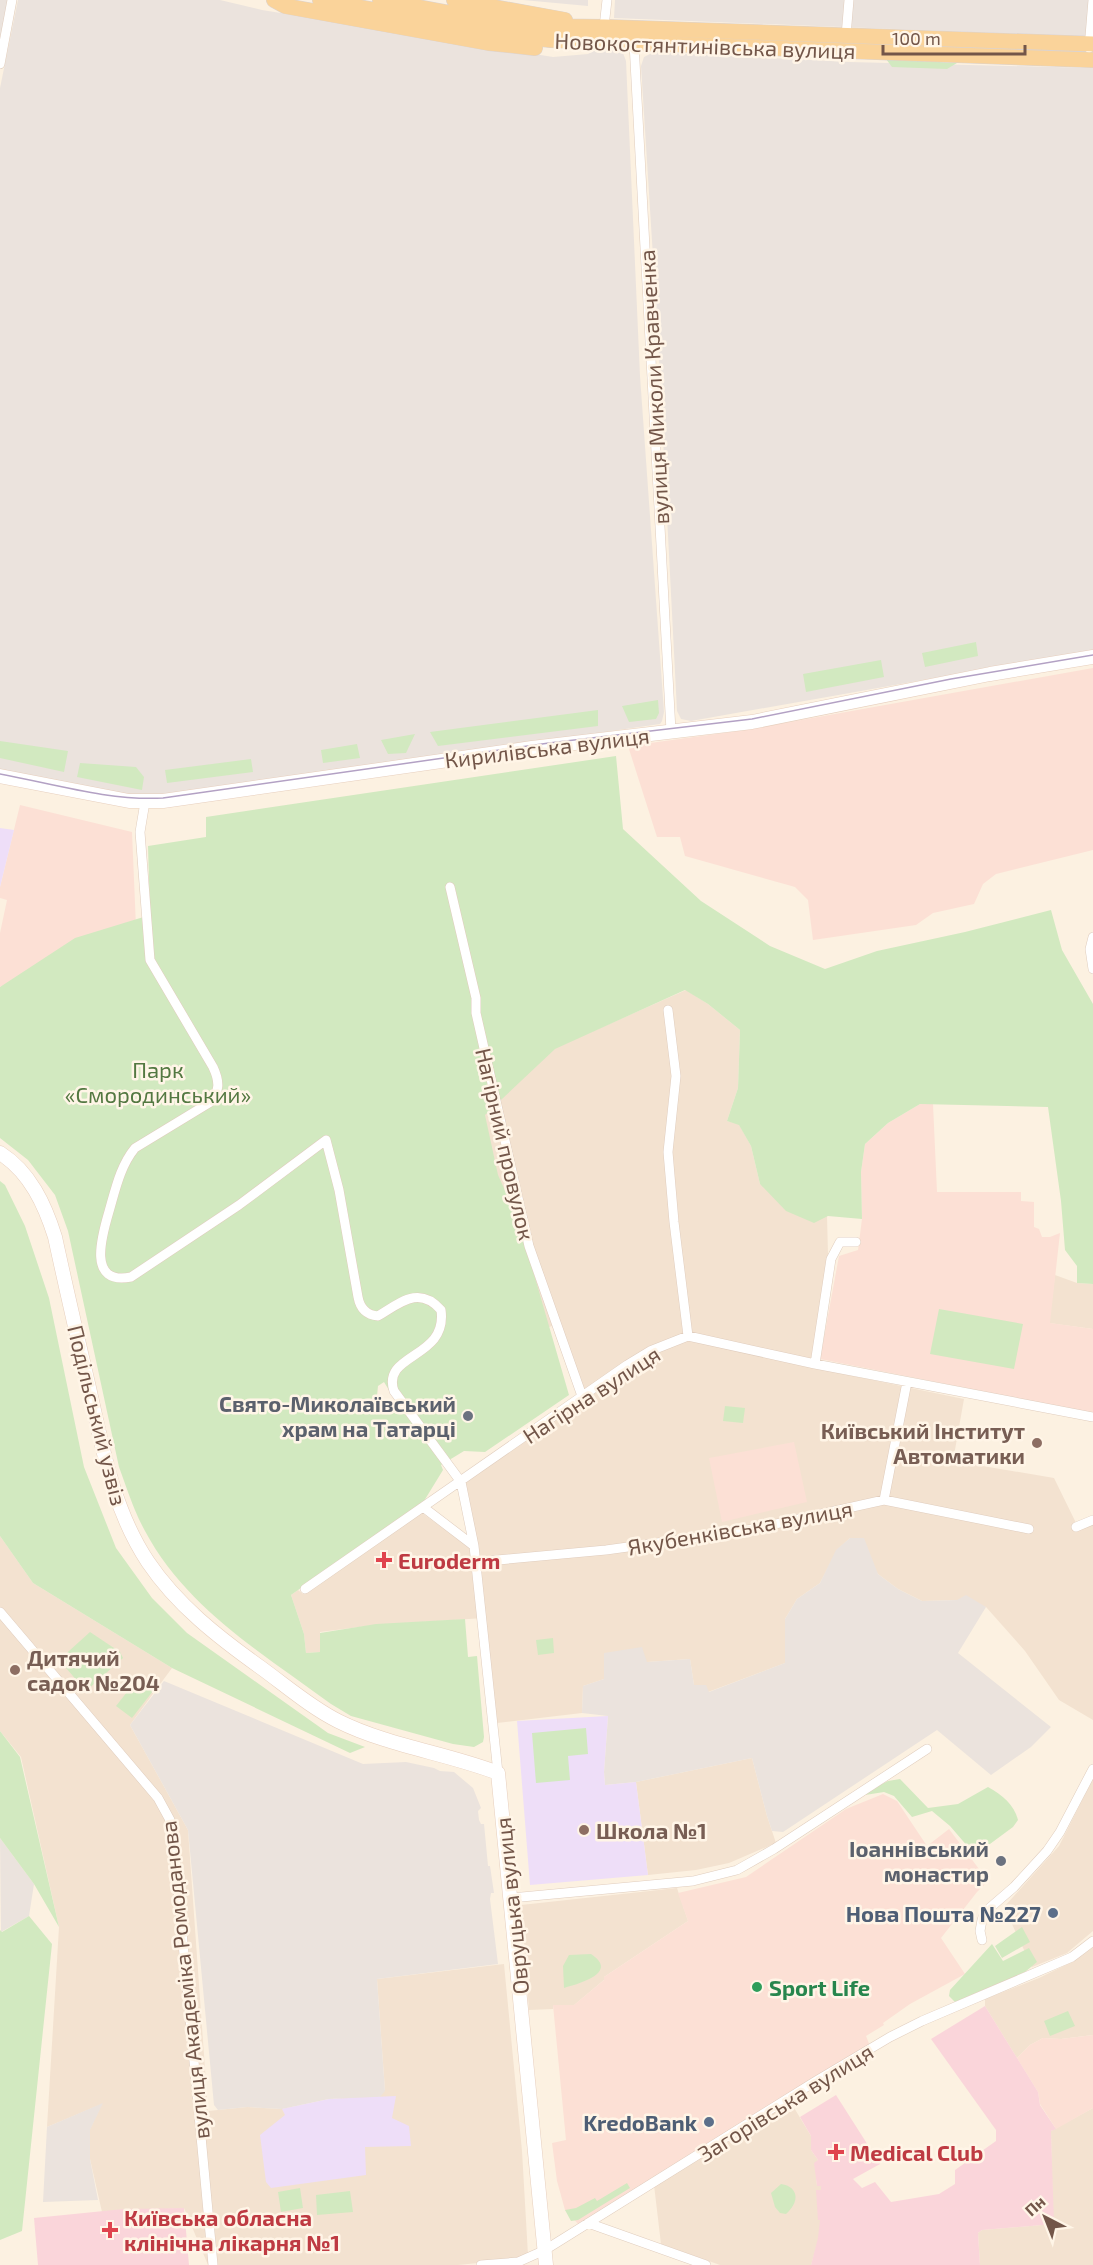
<svg xmlns="http://www.w3.org/2000/svg" width="1093" height="2265" font-family="'Exo 2',sans-serif">
  <style>
    .residential { fill: #f3e2d0 }
    .commercial { fill: #fce0d5 }
    .industrial { fill: #ebe3dd }
    .education { fill: #eedef8 }
    .medical { fill: #fad5da }
    .green { fill: #d2e9c0; fill-rule: evenodd }
    .lines { fill: none; stroke-linecap: round; stroke-linejoin: round }
    .street-casing { stroke: #e0cdbe; stroke-width: 10 }
    .secondary-casing { stroke: #e7cfbe; stroke-width: 15 }
    .primary-casing { stroke: #dbd3d0; stroke-width: 16 }
    .street { stroke: #fff; stroke-width: 9 }
    .secondary { stroke: #fff; stroke-width: 14 }
    .primary { stroke: #fad39a; stroke-width: 15 }
    .tram { stroke: #b3a1c4; stroke-width: 1.5 }
    .worship-dot { fill: #6b7280; stroke: #fff5e7; stroke-width: 2 }
    .education-dot { fill: #8d6e63; stroke: #fff5e7; stroke-width: 2 }
    .health-dot { fill: #e0444e; stroke: #fff5e7; stroke-width: 2 }
    .service-dot { fill: #5c6f8a; stroke: #fff5e7; stroke-width: 2 }
    .leisure-dot { fill: #2e9e5b; stroke: #fff5e7; stroke-width: 2 }
    .labels { text-anchor: middle; dominant-baseline: central; stroke-width: 5; stroke-linejoin: round; paint-order: stroke }
    .street-label { font-size: 22px; fill: #735649; stroke: #fff5e7 }
    .park-label { font-size: 22px; fill: #537841; stroke: #fff5e7 }
    .worship-label { font-size: 22px; font-weight: bold; fill: #5b616d; stroke: #fff5e7; text-anchor: end }
    .education-label { font-size: 22px; font-weight: bold; fill: #785e54; stroke: #fff5e7; text-anchor: start }
    .health-label { font-size: 22px; font-weight: bold; fill: #be3a42; stroke: #fff5e7; text-anchor: start }
    .service-label { font-size: 22px; font-weight: bold; fill: #4e5e75; stroke: #fff5e7; text-anchor: end }
    .leisure-label { font-size: 22px; font-weight: bold; fill: #27864d; stroke: #fff5e7; text-anchor: start }
  </style>
  <rect width="100%" height="100%" fill="#fcf1e1"/>
  <path class="residential" d="M686,990L708,1004L740,1030L738,1088L727,1121L739,1124L751,1146L760,1184L827,1216L828,1254L811,1360L814,1368L964,1399L953,1461L1054,1478L1079,1529L1093,1524V1720L1059,1700L1025,1651L986,1607L957,1600L922,1601L898,1589L878,1574L850,1538L837,1550L820,1583L797,1599L785,1619V1663L708,1692L694,1685L690,1659L647,1662L604,1653V1679L583,1686L582,1713L497,1723L484,1618L375,1625L320,1632V1652L306,1653L304,1634L291,1595L298,1590L303,1594L422,1513L470,1548L465,1483L576,1403L577,1394L552,1326L494,1346L330,1138L555,1048Z
    M1055,1275L1077,1283L1093,1284V1329L1049,1323Z
    M0,1536L33,1583L172,1668L130,1725L188,1830L208,2111L247,2107L282,2109L385,2090L377,1979L504,1964L522,2151L528,2255L517,2259L458,2265H208L184,2208L102,2212L90,2159V2129L102,2104L47,2127L59,1927L21,1757L0,1731Z
    M752,1758L767,1816L776,1843L729,1863L696,1870L648,1875L636,1782Z
    M1093,1779V1931L1067,1953L1032,1967L1004,1907L1059,1846Z
    M677,1888L688,1921L604,1977L605,1979L573,2006H553V2009L529,2010L521,1905Z
    M1093,1945V2035L1061,2039L1043,2038L1030,2045L1017,2058L985,2006V1999L1039,1978L1072,1962Z
    M790,2101L811,2136V2150L818,2160L816,2176L817,2186H821V2190H817L819,2220H821L819,2238L811,2265H720L661,2244L654,2185Z
    M1093,2108V2265H980L978,2233L982,2230L1053,2224L1051,2131Z"/>
  <path class="commercial" d="M1093,668V850L996,874L983,884L974,904L933,913L916,925L813,940L808,900L795,887L685,856L680,837H657L628,746L745,730Z
    M20,805L132,832L136,927L0,987V933L7,900L0,898V887Z
    M920,1104H933L937,1192H1021V1201L1034,1202V1227L1039,1229L1042,1237H1050L1060,1233L1050,1323L1093,1329V1413L820,1359L839,1256L858,1250L862,1219L861,1172L865,1144L888,1123Z
    M794,1442L807,1502L722,1522L709,1458Z
    M883,1794L897,1801L927,1846L949,1829L988,1881L977,1892L941,1938L965,1974L910,2004L883,2023L884,2025L866,2036L870,2046L579,2225L565,2210L557,2181L552,2143L566,2140L553,2005H574L604,1980V1977L688,1921L678,1893L746,1877L846,1809Z
    M1093,2035V2108L1056,2129L1040,2104L1038,2092L1017,2058L1030,2045L1043,2038L1061,2039Z"/>
  <path class="industrial" d="M0,0H8L0,38Z
    M18,0H220L262,10L553,57L588,54L595,50L610,47L618,48L623,53L626,61L640,376L664,712L662,721L660,724L167,795H127L0,769V88Z
    M523,0H588V6Z
    M615,0H1093V37L614,18Z
    M654,52L849,62L1093,68V650L691,721L681,719L677,711L657,320L641,66L644,57Z
    M850,1538H864L878,1574L898,1589L922,1601L957,1600L966,1595L986,1607L958,1653L1051,1727L1031,1747L991,1775L937,1730L783,1832L772,1831L767,1816L752,1758L636,1782L605,1785L604,1772L608,1716L582,1713L583,1686L604,1679V1653L642,1647L647,1662L690,1659L694,1685H706L709,1692L785,1663V1619L797,1599L820,1583L836,1550Z
    M164,1681L363,1764L406,1762L434,1768L440,1771L454,1772L473,1788L481,1808L478,1811L479,1820L481,1824H484L488,1866H490L494,1893H491L490,1899L498,1964L377,1979L385,2091L380,2097L329,2099L282,2109L247,2107L218,2110L214,2105L188,1830L130,1725Z
    M0,1838L34,1884L29,1916L1,1932Z
    M103,2103L90,2130V2159L98,2200L43,2202L47,2127Z"/>
  <path class="education" d="M0,828L14,830L0,887Z
    M608,1716L604,1772L605,1785L636,1782L648,1875L530,1885L517,1721Z
    M396,2096L392,2118L409,2126L411,2146L365,2147L366,2175L271,2188L266,2182L260,2135L285,2115L282,2109L329,2099Z"/>
  <path class="medical" d="M985,2006L1038,2092L1040,2105L1056,2129L1051,2131L1054,2224L982,2230L978,2233L980,2265H811L818,2238L820,2220H818L816,2190H821V2186H817L814,2163L818,2160L811,2150V2136L800,2117L836,2095L880,2164L853,2179L862,2188L875,2182L891,2202L939,2194L955,2184V2170L996,2141V2130L931,2039Z
    M184,2208L189,2265H38L34,2218L124,2209Z"/>
  <path class="green" d="M886,59L957,63L947,69L892,67Z
    M976,642L978,656L925,667L922,653Z
    M881,660L884,677L806,692L803,674Z
    M658,700L659,713L656,719L629,722L622,706Z
    M598,710V726L438,746L430,732Z
    M415,734L406,753L388,754L381,740Z
    M0,741L68,751L64,772L0,758Z
    M357,744L360,758L323,763L321,750Z
    M616,756L623,829L701,901L770,946L825,969L877,951L965,932L1051,910L1062,950L1093,1004V1284L1077,1283V1266L1065,1250L1061,1201L1048,1107L920,1104L888,1123L865,1144L861,1172L862,1219L828,1216L814,1223L786,1211L760,1184L751,1146L739,1125L727,1121L738,1088L740,1030L708,1004L685,990L555,1049L485,1115L498,1175L518,1219L569,1395L485,1452L464,1451L441,1465L443,1470L424,1501L291,1595L304,1634L306,1653L320,1652V1633L376,1624L465,1619L468,1657L477,1656L484,1737L483,1742L474,1747L453,1744L351,1716L331,1704C263,1654 186,1608 145,1531C134,1511 127,1489 119,1467L68,1231L55,1195L28,1160L0,1138V987L75,938L150,915L148,846L206,837V817ZM384,1382L398,1405L375,1411L371,1406L377,1396L378,1386Z
    M251,759L253,772L167,783L165,770Z
    M80,763L136,767L144,777L142,790L77,777Z
    M0,1181L5,1185L25,1226L49,1298L84,1467L116,1548L152,1598L187,1633L328,1733L365,1747L350,1753L172,1668L33,1583L0,1536Z
    M939,1309L1023,1324L1014,1369L930,1354Z
    M725,1406L745,1408L743,1423L723,1421Z
    M90,1632L120,1652L123,1658L86,1691L59,1660Z
    M553,1638L554,1653L538,1655L536,1640Z
    M138,1678L153,1691L132,1718L116,1706Z
    M586,1728L588,1754L568,1756L570,1780L536,1783L532,1733Z
    M0,1731L20,1757L59,1927L34,1884L0,1838Z
    M900,1779L928,1808L958,1804L988,1787C1002,1795 1014,1804 1018,1820L1013,1827L975,1855L950,1826L932,1811L912,1817L894,1796L884,1792L865,1795L866,1792L888,1781Z
    M29,1916L52,1944L22,2231L0,2240V1930L2,1932Z
    M1022,1927L1030,1942L1002,1958L995,1946Z
    M992,1944L1003,1961L1029,1948L1037,1962L1025,1972L955,2002L949,1996L950,1990Z
    M591,1954C620,1973 578,1984 564,1988L563,1966L569,1955Z
    M1068,2011L1075,2026L1050,2036L1044,2021Z
    M627,2183L630,2188L578,2220L571,2221L565,2210L576,2208L595,2198L597,2201Z
    M781,2184C800,2187 799,2203 786,2214L780,2213L775,2207L771,2193Z
    M300,2188L303,2208L281,2212L278,2192Z
    M350,2191L353,2212L317,2215L316,2195Z"/>
  <g class="lines">
    <defs>
      <path id="street" d="M604,27L607,0
        M846,36L849,0
        M634,43L671,731
        M1089,48L1093,0
        M0,64L12,0
        M145,802L140,832L150,960L213,1067C220,1082 220,1092 209,1103L135,1148C121,1165 116,1187 110,1208C103,1232 85,1286 131,1277L239,1205L326,1140L339,1190L358,1297C360,1308 366,1315 378,1316C400,1303 419,1285 441,1310C448,1359 381,1353 394,1391L461,1482L474,1546L498,1773
        M450,887L476,998V1013L529,1246L582,1396
        M1093,937L1090,949L1093,969
        M668,1010L676,1076L668,1152L674,1222L688,1336
        M815,1364L831,1259L840,1242H856
        M884,1500L907,1382
        M423,1507L474,1546
        M1076,1527L1093,1520
        M476,1562L606,1550L715,1535L753,1529L884,1500L1029,1529
        M305,1589L627,1365L650,1351L688,1336L815,1364L1093,1417
        M0,1612L158,1798L170,1820L173,1836C187,1979 200,2122 213,2265
        M511,1898L693,1881L737,1870L774,1849L927,1749
        M982,1940L980,1931L982,1920L985,1912L1014,1887L1047,1851L1060,1832L1093,1769
        M588,2223L706,2265
        M481,2265L518,2262L545,2250L816,2081L890,2037L922,2021L1072,1957L1093,1941"/>
      <path id="secondary" d="M0,776L129,801H163L532,748L752,722L990,674L1093,657
        M0,1153C30,1172 45,1205 55,1237C66,1288 78,1340 90,1392C103,1451 114,1511 148,1562C177,1605 218,1637 260,1667C285,1685 310,1707 338,1721C388,1746 446,1753 498,1773L546,2265"/>
      <path id="primary" d="M274,0L285,6L489,43L535,48
        M320,0L515,36L551,40L1093,60
        M380,0L518,26L604,27L1093,44
        M454,0L565,20"/>
    </defs>
    <use href="#street" class="street-casing"/>
    <use href="#secondary" class="secondary-casing"/>
    <use href="#primary" class="primary-casing"/>
    <use href="#street" class="street"/>
    <use href="#secondary" class="secondary"/>
    <use href="#primary" class="primary"/>
    <path class="tram" d="M0,774C54,784 109,801 163,798L549,743L752,719L951,679L1093,655"/>
  </g>
  <g class="worship-dot">
    <circle cx="468" cy="1416" r="6"/>
    <circle cx="1001" cy="1861" r="6"/>
  </g>
  <g class="education-dot">
    <circle cx="1037" cy="1443" r="6"/>
    <circle cx="15" cy="1670" r="6"/>
    <circle cx="584" cy="1830" r="6"/>
  </g>
  <g class="health-dot">
    <path d="M381 1551h6v6h6v6h-6v6h-6v-6h-6v-6h6z"/>
    <path d="M833 2143h6v6h6v6h-6v6h-6v-6h-6v-6h6z"/>
    <path d="M107 2221h6v6h6v6h-6v6h-6v-6h-6v-6h6z"/>
  </g>
  <g class="service-dot">
    <circle cx="1053" cy="1913" r="6"/>
    <circle cx="709" cy="2122" r="6"/>
  </g>
  <circle class="leisure-dot" cx="757" cy="1987" r="6"/>
  <g class="labels">
    <g class="street-label">
      <text transform="translate(705 45) rotate(2)">Новокостянтинівська вулиця</text>
      <text transform="translate(653 387) rotate(-93)">вулиця Миколи Кравченка</text>
      <text transform="translate(547 747) rotate(-7)">Кирилівська вулиця</text>
      <text transform="translate(506 1144) rotate(77)">Нагірний провулок</text>
      <text transform="translate(591 1394) rotate(-33)">Нагірна вулиця</text>
      <text transform="translate(98 1415) rotate(76)">Подільський узвіз</text>
      <text transform="translate(740 1527) rotate(-10)">Якубенківська вулиця</text>
      <text transform="translate(511 1906) rotate(-96)">Овруцька вулиця</text>
      <text transform="translate(184 1980) rotate(-96)">вулиця Академіка Ромоданова</text>
      <text transform="translate(785 2102) rotate(-32)">Загорівська вулиця</text>
    </g>
    <g class="park-label">
      <text x="158" y="1069">Парк<tspan x="158" dy="25">«Смородинський»</tspan></text>
    </g>
    <g class="worship-label">
      <text x="456" y="1403">Свято-Миколаївський<tspan x="456" dy="25">храм на Татарці</tspan></text>
      <text x="989" y="1848">Іоаннівський<tspan x="989" dy="25">монастир</tspan></text>
    </g>
    <g class="education-label">
      <text x="1025" y="1430" text-anchor="end">Київський Інститут<tspan x="1025" dy="25">Автоматики</tspan></text>
      <text x="27" y="1657">Дитячий<tspan x="27" dy="25">садок №204</tspan></text>
      <text x="596" y="1830">Школа №1</text>
    </g>
    <g class="health-label">
      <text x="398" y="1560">Euroderm</text>
      <text x="850" y="2152">Medical Club</text>
      <text x="124" y="2217">Київська обласна<tspan x="124" dy="25">клінічна лікарня №1</tspan></text>
    </g>
    <g class="service-label">
      <text x="1041" y="1913">Нова Пошта №227</text>
      <text x="697" y="2122">KredoBank</text>
    </g>
    <g class="leisure-label">
      <text x="769" y="1987">Sport Life</text>
    </g>
  </g>
  <g transform="translate(1045 2217) rotate(318)" stroke="#fff5e7" stroke-width="4.5" paint-order="stroke">
  <path d="M0-4.5L10 22L0 15L-10 22Z" fill="#735649"/>
  <text y="-9" font-size="16" font-weight="bold" text-anchor="middle" fill="#735649">Пн</text>
  </g>
  <path d="M883 45v9h142v-9" fill="none" stroke="#735649" stroke-width="3"/>
  <text x="892" y="45" font-size="18" fill="#735649" stroke="#fff5e7" stroke-width="4.5" paint-order="stroke">100 m</text>
</svg>
